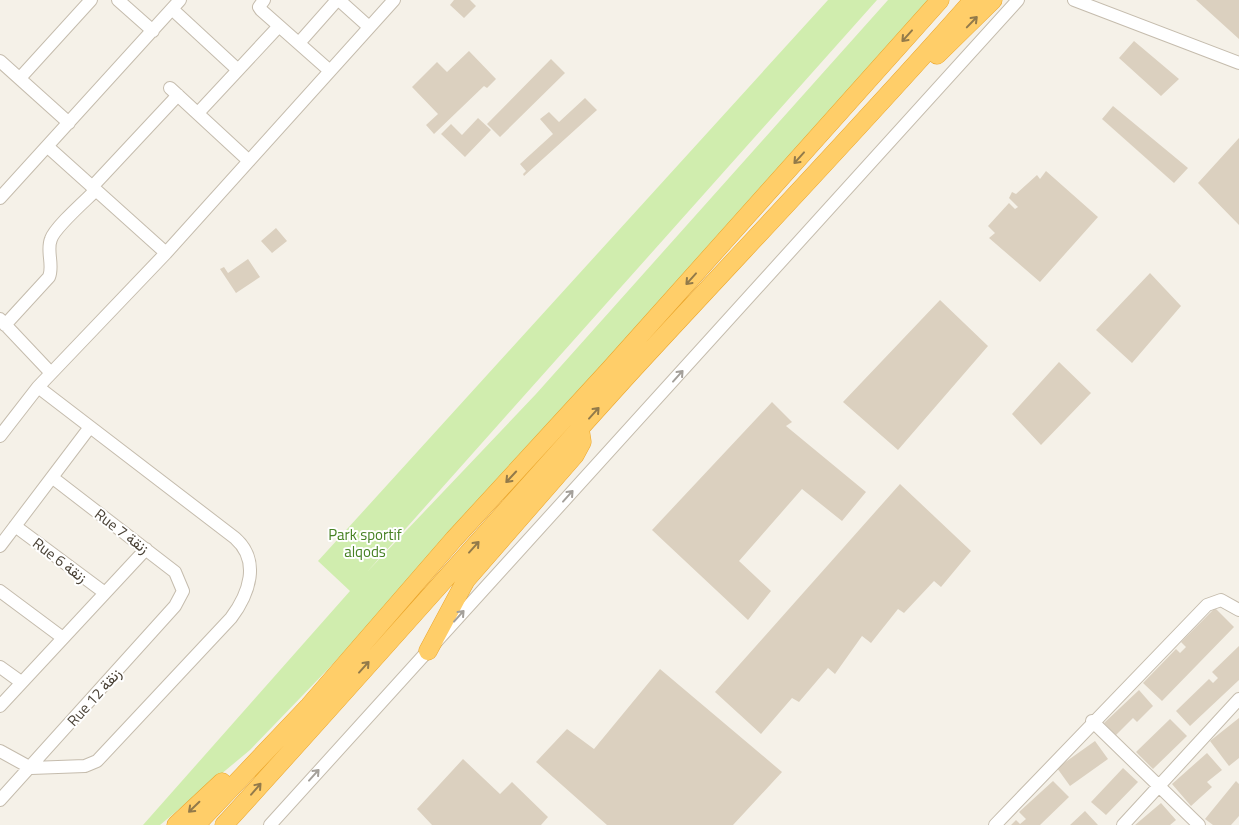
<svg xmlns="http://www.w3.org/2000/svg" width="1239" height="825" font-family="'Titillium Web',Vazirmatn,sans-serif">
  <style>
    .green { fill: #d0edae }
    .building { fill: #dbd0bf }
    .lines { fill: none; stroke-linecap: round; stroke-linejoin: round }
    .minor-casing { stroke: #c5bcad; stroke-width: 14 }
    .highway-casing { stroke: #eba62c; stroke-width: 19 }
    .minor { stroke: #fff; stroke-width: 12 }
    .highway { stroke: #ffce69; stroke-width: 18 }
    .oneway { stroke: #927a4a }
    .oneway2 { stroke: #a4a09a }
    .labels { text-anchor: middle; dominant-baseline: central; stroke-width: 4; stroke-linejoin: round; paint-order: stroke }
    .street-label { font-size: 15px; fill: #4a4236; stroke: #fff }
    .park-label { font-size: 15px; fill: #468123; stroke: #fff }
  </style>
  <rect width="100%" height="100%" fill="#f5f1e8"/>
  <path class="green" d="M828,0H877L367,572L536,394L888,0H930L558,417L330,667L250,750L160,825H143L350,591L318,561Z"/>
  <path class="building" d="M454,0H470L476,6L464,18L450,5Z
    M1196,0H1239V39Z
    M1134,41L1179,79L1161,96L1119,58Z
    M469,51L496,79L487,88L484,86L434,134L426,125L438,114L412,87L437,62L447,72Z
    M551,59L565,73L500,137L487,124Z
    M585,98L597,110L524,176L523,174L526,171L520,164L553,134L540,119L549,112L559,122Z
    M1113,106L1188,168L1174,183L1102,119Z
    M478,118L491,130L465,157L441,134L451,124L462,135Z
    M1239,138V225L1198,183Z
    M1046,171L1098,217L1040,282L989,238L995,233L988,226L1009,203L1015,209L1018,207L1009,198L1012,192L1016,194L1037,175L1040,179Z
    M276,228L287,241L272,253L261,241Z
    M248,259L260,277L236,293L220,269L224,267L228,273Z
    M1150,273L1181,306L1132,363L1096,330Z
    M940,300L988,346L898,450L843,402Z
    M1059,362L1091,393L1041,445L1012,414Z
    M772,402L792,422L786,426L866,492L842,521L802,489L739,561L771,591L748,620L652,530Z
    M900,484L971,551L941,587L934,581L904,613L898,609L871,643L862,636L835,674L828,668L799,702L792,698L761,734L715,692Z
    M1215,608L1234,627L1162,701L1143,683L1176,649L1180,653L1186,647L1181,642Z
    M1239,646V680L1190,726L1176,711L1209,679L1213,683L1218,678L1212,672Z
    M660,669L782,772L733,825H607L536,762L567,729L594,749Z
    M1139,690L1153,706L1137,722L1133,718L1116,735L1104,723Z
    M1239,718V758L1229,766L1210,741Z
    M1170,719L1187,736L1153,769L1136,752Z
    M1095,741L1108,759L1070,786L1057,768Z
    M1207,753L1222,770L1207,782L1212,787L1191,806L1172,784Z
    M463,759L500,794L512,782L548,817L541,825H432L417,809Z
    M1123,768L1138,782L1106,815L1091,802Z
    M1053,781L1069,797L1040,825H1011L1016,820L1020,824L1026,819L1019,812Z
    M1236,781L1239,784V816L1231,825H1213L1205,819Z
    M1161,803L1176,820L1170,825H1135Z
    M1085,811L1098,825H1070Z"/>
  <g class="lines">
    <defs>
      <path id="minor" d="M118,0L153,31
        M264,0L259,7L261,10L330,71
        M339,0L369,27
        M1074,0L1239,63
        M172,9L238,70
        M299,43L337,0
        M0,61L69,123
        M20,78L91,0
        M170,88L249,161
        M198,113L279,26
        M48,147L166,253
        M92,187L178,95
        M0,198L180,0
        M0,319L51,373
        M5,325L49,277C54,265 46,251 51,239C55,227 86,200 96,190
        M0,436L38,387L166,253L394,0
        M15,526L105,593
        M0,546L90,427
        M0,591L63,638
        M0,667L21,682
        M0,706L146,549
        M1092,721L1199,825
        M0,751L31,768L85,766L97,761L231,618C249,594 261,561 235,538L38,387
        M0,800L175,606L183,591L175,572L53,478
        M270,825L1018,0
        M995,825L1207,605L1221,600L1239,610
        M1123,825L1239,699"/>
      <path id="highway" d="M937,55L993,0
        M428,651L466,580L575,455L582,442L580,429
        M176,825L222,782
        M196,825L309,706L454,539L610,369L940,0
        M224,825C360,676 493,524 628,375C743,250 861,127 973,0"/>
    </defs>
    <use href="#minor" class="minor-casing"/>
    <use href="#highway" class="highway-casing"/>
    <use href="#minor" class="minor"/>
    <use href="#highway" class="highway"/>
  </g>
  <defs><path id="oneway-shaft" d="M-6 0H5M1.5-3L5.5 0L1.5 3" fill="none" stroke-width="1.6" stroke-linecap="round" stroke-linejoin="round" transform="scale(1.25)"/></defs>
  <g class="oneway">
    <use href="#oneway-shaft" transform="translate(972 22) rotate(-46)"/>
    <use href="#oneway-shaft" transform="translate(907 36) rotate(132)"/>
    <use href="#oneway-shaft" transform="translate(799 158) rotate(132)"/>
    <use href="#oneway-shaft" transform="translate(691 279) rotate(132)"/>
    <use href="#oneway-shaft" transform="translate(594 413) rotate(-48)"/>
    <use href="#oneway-shaft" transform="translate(511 477) rotate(133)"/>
    <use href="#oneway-shaft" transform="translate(474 547) rotate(-48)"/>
    <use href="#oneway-shaft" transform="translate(364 667) rotate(-48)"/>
    <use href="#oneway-shaft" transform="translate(256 789) rotate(-49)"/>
    <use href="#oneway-shaft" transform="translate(194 807) rotate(136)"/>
  </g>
  <g class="oneway2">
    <use href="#oneway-shaft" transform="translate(678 376) rotate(-48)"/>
    <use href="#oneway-shaft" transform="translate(568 496) rotate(-48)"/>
    <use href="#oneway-shaft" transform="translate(459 616) rotate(-48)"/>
    <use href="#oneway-shaft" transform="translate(314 775) rotate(-48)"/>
  </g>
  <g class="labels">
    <g class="street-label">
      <text transform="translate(122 531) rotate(37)">Rue 7 زنقة</text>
      <text transform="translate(60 560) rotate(37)">Rue 6 زنقة</text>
      <text transform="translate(94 697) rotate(-48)">Rue 12 زنقة</text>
    </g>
    <g class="park-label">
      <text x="365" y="534">Park sportif<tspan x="365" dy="17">alqods</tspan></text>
    </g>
  </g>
</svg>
